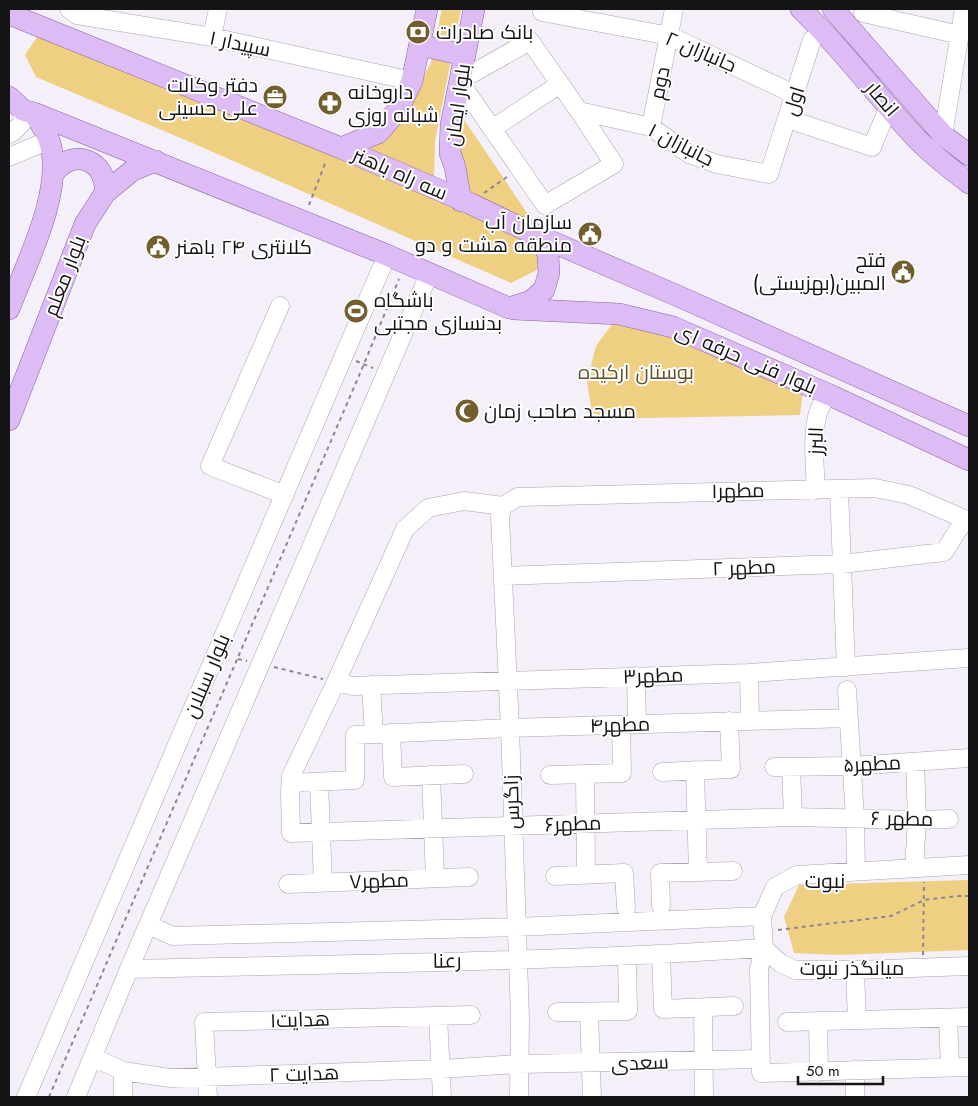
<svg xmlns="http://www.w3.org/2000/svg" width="978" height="1106" font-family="Jost,Cairo,sans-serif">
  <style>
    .green { fill: #efd083 }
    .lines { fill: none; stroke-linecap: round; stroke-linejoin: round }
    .minor-casing { stroke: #a9a4ad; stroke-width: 19 }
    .major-casing { stroke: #8864a2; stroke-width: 22 }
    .path { stroke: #8a878d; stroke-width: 2; stroke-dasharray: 4 4; stroke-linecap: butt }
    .minor { stroke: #fff; stroke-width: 18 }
    .major { stroke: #ddbcf5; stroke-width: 21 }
    .labels { text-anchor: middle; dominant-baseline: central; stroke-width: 4; stroke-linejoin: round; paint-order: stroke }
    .poi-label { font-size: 20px; fill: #141316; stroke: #fefefe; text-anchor: start }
    .street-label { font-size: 20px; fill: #141316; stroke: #fefefe }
    .park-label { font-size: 20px; fill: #605128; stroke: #fefefe }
    .neighbourhood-label { font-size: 21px; fill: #141316; stroke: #fefefe }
  </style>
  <rect width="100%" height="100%" fill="#f4eff8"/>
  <path class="green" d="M442,9H461L435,141L434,180L367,152L398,123L431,63Z
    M39,34L64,37L531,238L541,253L539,269L511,283L190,142L36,77L25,55Z
    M459,112L533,222C510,214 464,201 460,173C457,155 459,131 459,112Z
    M619,315L803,390L800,415L593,419L587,382L596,346Z
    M969,880V950L838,955L794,953L784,917L799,885Z"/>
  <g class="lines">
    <defs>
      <path id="minor" d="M69,9L77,15L212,37L412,81
        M542,12L670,36L796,95
        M863,13L960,35
        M212,37L218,9
        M579,111L614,164L545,205L459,81L530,41L579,111L651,127L689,154L717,164L769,174L812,40L822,29
        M788,119L872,147L889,106
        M651,127L674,9
        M492,129L560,84
        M9,134L13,132L22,123L23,110
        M943,135L964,9
        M9,157L49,140
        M280,306L210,466L285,495
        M839,489L846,667
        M816,490C815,468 810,423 822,404C824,401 827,398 830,395
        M503,506L464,501L428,508L405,529L336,682L291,776L290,792L291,833L793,817L917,820L949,819
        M503,506L500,516L510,728L520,1018L519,1097
        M503,506L518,497L875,488L909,495L969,521
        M503,576L842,564L944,552L965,519
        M749,673L750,721
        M636,676L637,724
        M336,682L353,686L749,673L969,658
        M371,685L374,734
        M847,690L855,818L856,871
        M391,733L393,777L464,774
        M774,767L852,766L969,758
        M791,767L793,817
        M695,770L698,872
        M662,772L731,769L729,721
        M585,774L586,874
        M431,775L435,878
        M550,775L622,773L621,725
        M319,782L323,883
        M291,783L355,780V735L510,728L849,718
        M969,865L797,875L775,887L762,916L764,948L759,969L761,1073L969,1067
        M914,868L917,820L915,762
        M555,876L624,873L626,908
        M288,884L469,877
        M661,906L660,873L733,871
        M148,925L173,936L517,927L762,916
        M764,948L780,963L795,970H855L969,966
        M661,955L663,1009L734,1006
        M129,969C341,964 553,962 764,948
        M855,970L857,1020
        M703,1008L704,1097
        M557,1012L628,1011L627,956
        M589,1012L592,1097
        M438,1016L442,1097
        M948,1018L950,1067
        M818,1021L819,1072
        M787,1022L969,1017
        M93,1057L123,1071L170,1078L441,1069L519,1064L761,1059
        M855,1070V1097
        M123,1071V1097
        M26,1097L387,255
        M76,1097L129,969L429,274
        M208,1097L204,1022L471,1015"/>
      <path id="major" d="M801,9C842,49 877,96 916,138C932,155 951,169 969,183
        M833,9L943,135L969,155
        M9,14L341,148L469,203L534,234L544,245L548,255L549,273L544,290L531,301L509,308L387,255L34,113L23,110L9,97
        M420,45L464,55
        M341,148L378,133L398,110L412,81L427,9
        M54,173C73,146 108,161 105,193
        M461,201L455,167L450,153L451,125L474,9
        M534,234L678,296L969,426
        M9,309C26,264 66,187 49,140C46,131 39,122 34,113
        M514,309L619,314L673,327L830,395L969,460
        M9,420L85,224L105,193L133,170L156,161"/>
    </defs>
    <use href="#minor" class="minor-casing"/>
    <use href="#major" class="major-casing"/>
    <path class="path" d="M484,193L507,177
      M309,205L326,161
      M356,361L373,368
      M238,659L247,661
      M274,667L323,679
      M778,930L891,916L924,900L957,896H969
      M923,955L924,882
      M49,1097L364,364L399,279"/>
    <use href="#minor" class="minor"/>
    <use href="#major" class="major"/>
  </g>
  <defs>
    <symbol id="bank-disc" viewBox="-11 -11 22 22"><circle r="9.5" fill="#725f2d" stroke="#fefefe"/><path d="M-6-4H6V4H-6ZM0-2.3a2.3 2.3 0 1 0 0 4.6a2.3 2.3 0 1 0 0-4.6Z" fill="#fff"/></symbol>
    <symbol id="office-disc" viewBox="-11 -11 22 22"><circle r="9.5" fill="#725f2d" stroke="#fefefe"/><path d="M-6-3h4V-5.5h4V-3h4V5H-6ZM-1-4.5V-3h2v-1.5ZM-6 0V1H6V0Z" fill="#fff"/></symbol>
    <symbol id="pharmacy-disc" viewBox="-11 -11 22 22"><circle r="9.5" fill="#725f2d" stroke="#fefefe"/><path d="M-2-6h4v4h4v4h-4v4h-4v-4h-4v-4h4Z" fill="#fff"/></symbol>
    <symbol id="civic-disc" viewBox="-11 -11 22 22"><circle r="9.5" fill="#725f2d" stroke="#fefefe"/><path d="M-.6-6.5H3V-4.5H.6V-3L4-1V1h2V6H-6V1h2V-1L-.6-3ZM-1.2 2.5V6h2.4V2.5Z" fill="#fff"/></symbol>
    <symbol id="stadium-disc" viewBox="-11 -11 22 22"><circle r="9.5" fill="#725f2d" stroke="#fefefe"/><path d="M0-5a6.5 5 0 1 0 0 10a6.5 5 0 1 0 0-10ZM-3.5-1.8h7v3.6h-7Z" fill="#fff"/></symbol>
    <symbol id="mosque-disc" viewBox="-11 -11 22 22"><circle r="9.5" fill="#725f2d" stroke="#fefefe"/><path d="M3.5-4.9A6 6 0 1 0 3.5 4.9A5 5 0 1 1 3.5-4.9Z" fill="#fff"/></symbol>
  </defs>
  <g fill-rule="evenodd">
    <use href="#bank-disc" x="404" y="18" width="28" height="28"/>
    <use href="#office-disc" x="261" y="83" width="28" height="28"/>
    <use href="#pharmacy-disc" x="316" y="89" width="28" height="28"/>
    <use href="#civic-disc" x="576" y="220" width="28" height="28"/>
    <use href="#civic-disc" x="144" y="233" width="28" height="28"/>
    <use href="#civic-disc" x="889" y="258" width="28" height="28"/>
    <use href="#stadium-disc" x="342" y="297" width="28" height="28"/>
    <use href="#mosque-disc" x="453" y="397" width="28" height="28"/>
  </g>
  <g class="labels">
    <g class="poi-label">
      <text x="436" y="32">بانک صادرات</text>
      <text x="258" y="85" text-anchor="end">دفتر وکالت<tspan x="258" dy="23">علی حسینی</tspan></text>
      <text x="348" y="92">داروخانه<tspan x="348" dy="23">شبانه روزی</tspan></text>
      <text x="572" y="222" text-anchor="end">سازمان آب<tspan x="572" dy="23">منطقه هشت و دو</tspan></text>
      <text x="176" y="247">کلانتری ۲۴ باهنر</text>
      <text x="886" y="260" text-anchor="end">فتح<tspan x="886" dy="23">المبین(بهزیستی)</tspan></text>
      <text x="374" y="300">باشگاه<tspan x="374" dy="23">بدنسازی مجتبی</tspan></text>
      <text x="484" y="411">مسجد صاحب زمان</text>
    </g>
    <g class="street-label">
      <text transform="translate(240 44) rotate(12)">سپیدار ۱</text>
      <text transform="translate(701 52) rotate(23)">جانبازان ۲</text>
      <text transform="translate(660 83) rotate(-78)">دوم</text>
      <text transform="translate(882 99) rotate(49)">انصار</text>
      <text transform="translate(794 101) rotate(-73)">اول</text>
      <text transform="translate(458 105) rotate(-82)">بلوار ایمان</text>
      <text transform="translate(681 145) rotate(27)">جانبازان ۱</text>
      <text transform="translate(400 174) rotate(24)">سه راه باهنر</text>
      <text transform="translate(65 276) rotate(-69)">بلوار معلم</text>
      <text transform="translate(746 359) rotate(23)">بلوار فنی حرفه ای</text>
      <text transform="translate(816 441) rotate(-88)">البرز</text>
      <text transform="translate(738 491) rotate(-1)">مطهر۱</text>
      <text transform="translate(744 568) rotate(-2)">مطهر ۲</text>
      <text transform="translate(207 676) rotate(-67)">بلوار سبلان</text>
      <text transform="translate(653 676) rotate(-2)">مطهر۳</text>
      <text transform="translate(620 725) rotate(-2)">مطهر۴</text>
      <text transform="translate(872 764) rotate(-3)">مطهر۵</text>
      <text transform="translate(512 802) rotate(-92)">زاگرس</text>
      <text transform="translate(902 819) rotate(1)">مطهر ۶</text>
      <text transform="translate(573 824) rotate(-2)">مطهر۶</text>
      <text transform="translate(379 881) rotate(-2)">مطهر۷</text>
      <text transform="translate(447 961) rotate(-1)">رعنا</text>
      <text x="852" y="968">میانگذر نبوت</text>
      <text transform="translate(300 1020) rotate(-2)">هدایت۱</text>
      <text transform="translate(640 1063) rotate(-2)">سعدی</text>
      <text transform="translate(304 1074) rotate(-2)">هدایت ۲</text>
    </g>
    <g class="park-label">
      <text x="636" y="372">بوستان ارکیده</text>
    </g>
    <g class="neighbourhood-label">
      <text x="825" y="881">نبوت</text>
    </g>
  </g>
  <rect width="978" height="1106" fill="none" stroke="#141316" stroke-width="20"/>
  <path d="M798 1076v8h85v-8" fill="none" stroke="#141316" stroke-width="2.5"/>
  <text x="806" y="1076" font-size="15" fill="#141316" stroke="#fefefe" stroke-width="4" paint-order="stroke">50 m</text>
</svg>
